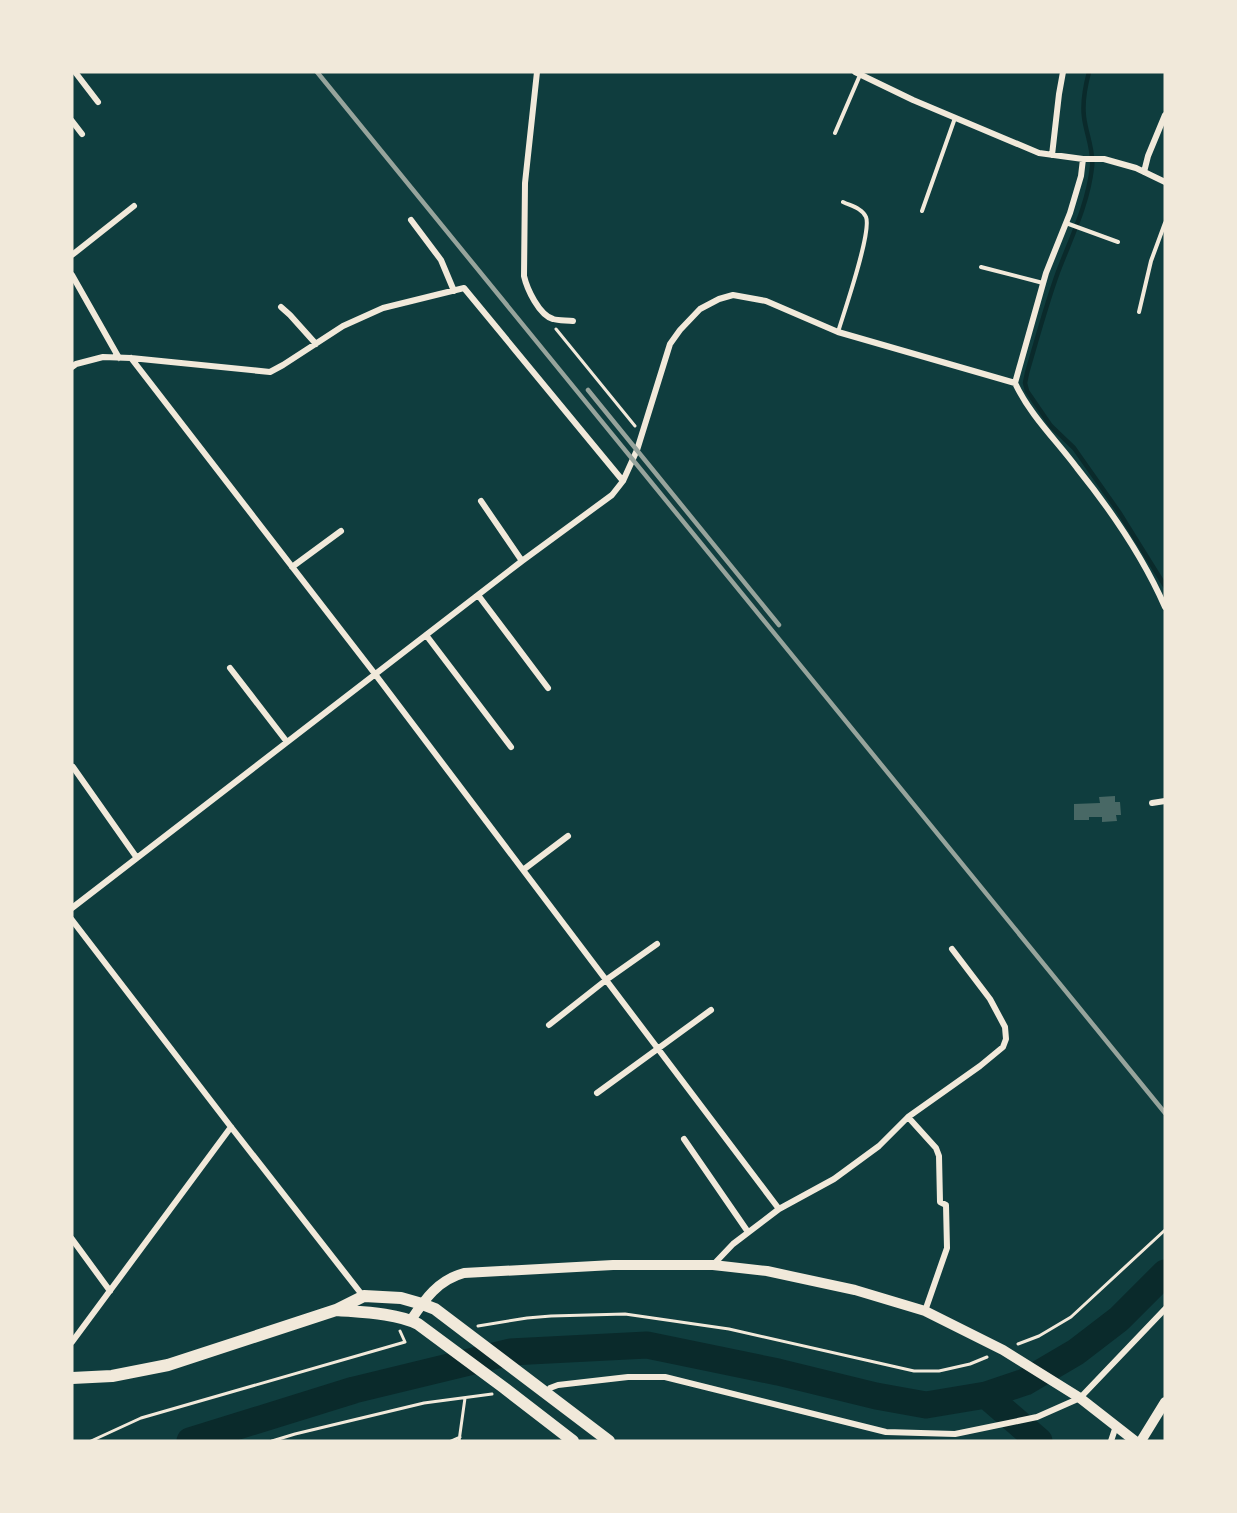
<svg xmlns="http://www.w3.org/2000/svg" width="1237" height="1513" font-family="Helvetica,sans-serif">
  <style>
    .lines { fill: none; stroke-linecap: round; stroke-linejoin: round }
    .stream { stroke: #0a2a2b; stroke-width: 4.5 }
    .river { stroke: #0a2a2b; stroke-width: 27 }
    .building { fill: #486865 }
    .path { stroke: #f1e9da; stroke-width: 3 }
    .service { stroke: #f1e9da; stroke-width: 4 }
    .minor { stroke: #f1e9da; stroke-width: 6 }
    .tertiary { stroke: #f1e9da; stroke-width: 10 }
    .primary { stroke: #f1e9da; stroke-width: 12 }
    .rail { stroke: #97a49c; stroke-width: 4.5 }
  </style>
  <rect width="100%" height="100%" fill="#0f3d3e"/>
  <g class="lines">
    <path class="stream" d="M1089,72C1085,87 1082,101 1084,117C1086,134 1094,150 1092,167C1088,204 1071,238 1058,272C1046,305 1037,339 1027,373L1025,383L1027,391L1051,426L1074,448L1119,512L1165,586"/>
    <path class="river" d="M986,1395L1039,1441
      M190,1441L354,1390L510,1352L647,1345L778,1372L876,1396L926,1405L986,1395L1025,1382L1076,1352L1119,1319L1165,1273"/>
  </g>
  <path class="building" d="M1115,796V802H1120L1121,815H1116L1117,821L1102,822V817H1089V820H1074V804L1100,803L1099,797Z"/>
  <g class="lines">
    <path class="path" d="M556,329L635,426
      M478,1326L527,1318L551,1316L625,1314L729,1329L914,1371H939L970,1364L987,1357
      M1018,1344L1039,1336L1071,1317L1165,1230
      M91,1441L141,1418L405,1342L400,1331
      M272,1441L295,1434L424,1403L492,1394
      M451,1441L460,1437
      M459,1441L465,1398"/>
    <path class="service" d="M835,133L860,75
      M922,211L955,118
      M1066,223L1118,242
      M981,267L1043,283
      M1139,312L1151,261L1165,223
      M838,332C844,312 872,232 866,217C862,208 851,206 843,202"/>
    <path class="minor" d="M75,72L98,102
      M537,72L525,183L524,276C527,289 539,315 553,319C559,321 567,320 573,321
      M855,72L913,100L1039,153L1083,159H1104L1136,168L1165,182
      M72,121L82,134
      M1052,155L1059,94L1063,72
      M1083,159L1081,176L1070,213L1046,273L1015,383C1030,415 1056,440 1077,468C1110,509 1144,559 1165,607
      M1144,172L1148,156L1165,115
      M411,220L441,260L454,291
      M72,255L134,206
      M72,275L119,358
      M281,307L290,315L316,344
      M131,358L375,674L779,1209
      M72,367L76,364L103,357L131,358L270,372L283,365L343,326L383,308L464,288L623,481
      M481,501L522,561
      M292,567L341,531
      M478,595L548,688
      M426,635L511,747
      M230,668L287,742
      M73,767L137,858
      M1152,803L1165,801
      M523,870L568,836
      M72,908L522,561L612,495L623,481L637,450L670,344L680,330L700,309L719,299L733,295L766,301L838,332L1015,383
      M72,920L231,1127L363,1296
      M549,1025L606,980L657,944
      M597,1093L711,1010
      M908,1117L936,1148L939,1156L940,1202L946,1205L947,1248L925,1311
      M684,1139L748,1232
      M72,1239L110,1291
      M713,1265L733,1244L779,1209L834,1179L879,1146L908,1117L980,1066L1003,1047L1006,1039L1005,1027L990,999L952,949
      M72,1342L231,1127
      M547,1394L550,1388L558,1385L628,1377H665L886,1432L955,1434L1037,1417L1080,1398L1165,1309
      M1111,1441L1116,1426"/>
    <path class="tertiary" d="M411,1320C425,1299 438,1280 464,1273L613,1265H713L767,1271L855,1290L925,1311L1003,1350L1080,1398L1135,1441
      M1141,1441L1165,1402"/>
    <path class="primary" d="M337,1310C360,1312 397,1313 418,1324L503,1387L573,1441
      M72,1378L112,1376L168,1365L336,1310L364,1296L401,1298L422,1304L435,1309L609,1441"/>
    <path class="rail" d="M317,72L1165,1113
      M588,390L779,625"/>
  </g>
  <rect width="1237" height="1513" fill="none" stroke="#f1e9da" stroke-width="147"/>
</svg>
